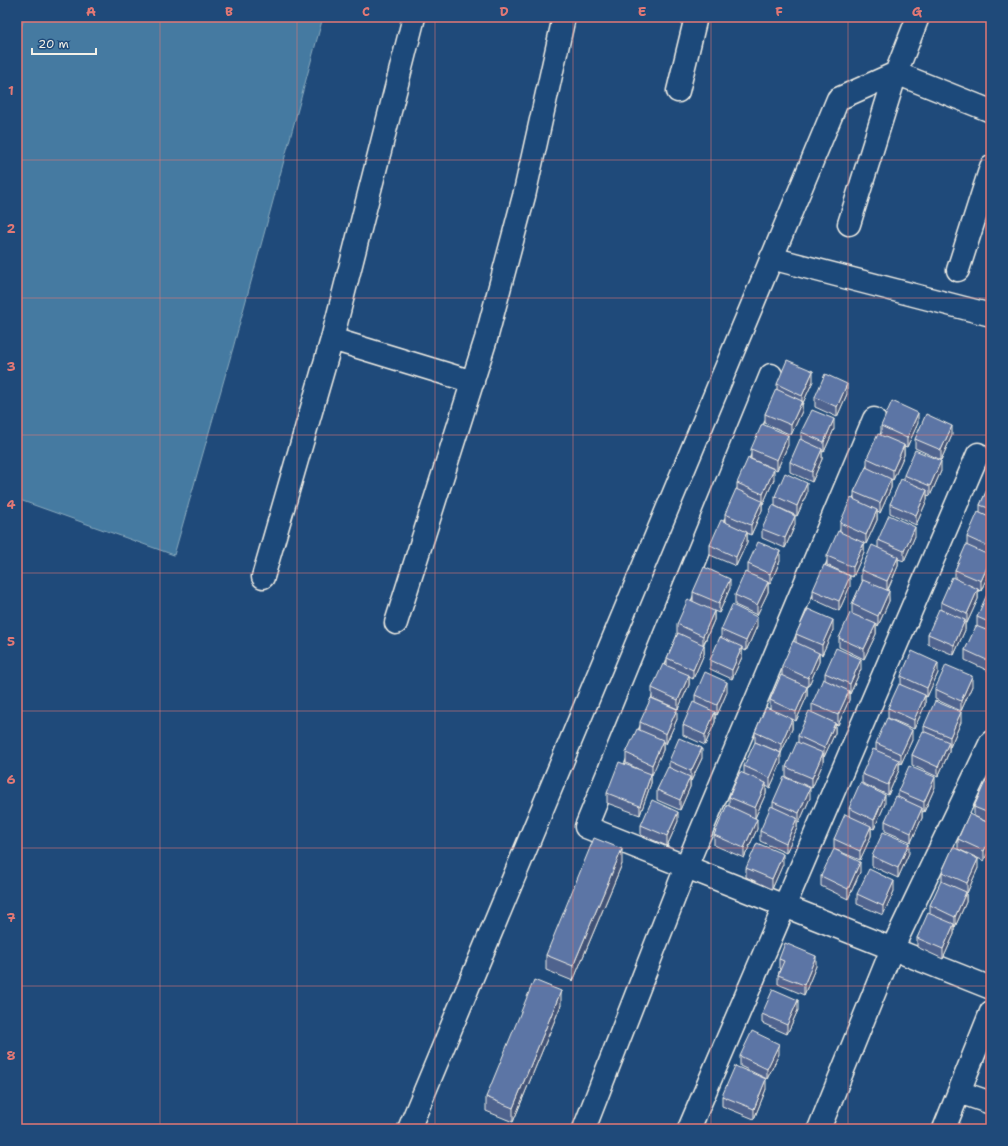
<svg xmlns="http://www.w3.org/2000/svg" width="1008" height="1146" font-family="'Shantell Sans',sans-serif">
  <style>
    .water { fill: #447aa1; stroke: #8aaabd }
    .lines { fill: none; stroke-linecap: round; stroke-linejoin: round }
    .minor-casing { stroke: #f4f1e8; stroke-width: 25 }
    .minor { stroke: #1f4a7a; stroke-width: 22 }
    .wall { fill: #4f648e; stroke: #f4f1e8 }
    .shaded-wall { fill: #405174; stroke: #f4f1e8 }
    .building { fill: #5c74a5; stroke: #f4f1e8 }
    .grid { fill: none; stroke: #e27875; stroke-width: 1; stroke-opacity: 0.55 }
    .neatline { fill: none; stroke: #e27875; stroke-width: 1.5 }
    .grid-label { font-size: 13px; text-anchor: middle; font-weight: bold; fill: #e27875 }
  </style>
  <rect width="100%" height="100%" fill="#1f4a7a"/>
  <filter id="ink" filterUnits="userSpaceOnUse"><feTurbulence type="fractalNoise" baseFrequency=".025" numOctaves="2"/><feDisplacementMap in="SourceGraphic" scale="8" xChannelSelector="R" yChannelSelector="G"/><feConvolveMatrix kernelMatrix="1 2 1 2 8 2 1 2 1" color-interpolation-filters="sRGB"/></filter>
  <g filter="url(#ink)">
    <path class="water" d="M25,17H323L233,348L174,555L17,499V37Z"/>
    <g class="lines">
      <defs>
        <path id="minor" d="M678,91L696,17
          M849,224L896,73L991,111
          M771,258L991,315
          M958,270L991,167
          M332,339L473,382
          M771,375L586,827L991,988
          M263,577L332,339L414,17
          M396,623L486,339L524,196L564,17
          M959,1092L991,1103
          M409,1129L838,99L896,73L918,17
          M584,1129L686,867L874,419
          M689,1129L978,454
          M819,1129L892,949L991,742
          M944,1129L991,1012"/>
      </defs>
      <use href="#minor" class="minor-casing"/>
      <use href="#minor" class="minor"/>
    </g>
    <path class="wall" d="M813,381L802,405V411L791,435L765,423V414L777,389V384Z
      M847,394L837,417L815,407V397Z
      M918,423L907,447L904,446V455L893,480L891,479V488L880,513L877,512V520L866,544H864V552L853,577L827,565V556L840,532V523L854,500V492L867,468V458L881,435V426Z
      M834,429L824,452L822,451V459L812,482L790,472V462L801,440V432Z
      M952,435L941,460L915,448V439Z
      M788,445L777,470L751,459V449Z
      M941,471L930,496L927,495V500L916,525L890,513V504L904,480V475Z
      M774,479L763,504H762V510L751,535L747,533V542L736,566L710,555V545L725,522V514L737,490V483Z
      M991,481V567L981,591L978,590V599L967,623L965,622V630L954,655L928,644V634L941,610V602L955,578V570L967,545V537L980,513V505Z
      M807,493L797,516L775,506V496Z
      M795,525L785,548L762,538V529Z
      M915,536L904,561L898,559V566L888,590L889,601L878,626L876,624V634L864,659L839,647V638L852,614V604L863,580H861V570L878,548V540Z
      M780,561L770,584L768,583V592L757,615L735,605V595L748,573V564Z
      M991,584V672L965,660V650L977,626V617L990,593V586Z
      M850,586L839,611L813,599V590Z
      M730,588L719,613L714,611V620L704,644V654L693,679L689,677V685L678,709L652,698V688L667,666V658L678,634H677V624L693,601V592Z
      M757,626L746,651L742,649V657L732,679L710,669V660L721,637V630Z
      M833,630L822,655L819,653V662L808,687H807V696L796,721L792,719V729L781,753L755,742V732L770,709V700L782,676V666L796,643V634Z
      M861,669L850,694L849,693V700L838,725L835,724V733L824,757H823V763L812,788L786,777V767L798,743V736L812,712V704L825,680V673Z
      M938,673L927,697L925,696V705L914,729L888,718V708L901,684V676Z
      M972,686L961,711L935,699V689Z
      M727,692L717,715L715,714V722L705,745L683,735V725L695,703V695Z
      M677,719L666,744L663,742V750L651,775V783L640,815L607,803V793L638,769L626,763V753L640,730V722Z
      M961,722L950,747H949V752L938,777L912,765V755L924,731V726Z
      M912,740L901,764L899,763V770L888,795L862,783V774L876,750V743Z
      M702,758L691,781L690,780V787L680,810L657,800V790L669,768V761Z
      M781,763L770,788L766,786V793L755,818L757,829L744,858L714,845V835L729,806V797L744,774V766Z
      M991,771V784L990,783V774Z
      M991,785V824L974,816V807Z
      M935,787L924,812L922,811V818L911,842L885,831V821L898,797V791Z
      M810,798L799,823L797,822V828L786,853L760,841V831L773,807V802Z
      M885,804L874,829L871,828V836L860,860L834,849V839L849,816V808Z
      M678,821L667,846L641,835V825Z
      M991,824L984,861L958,849V839Z
      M909,853L898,878L872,866V856Z
      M622,864L573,981L546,970V955Z
      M783,864L772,889L746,877V868Z
      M978,868L967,893H966V902L955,927L954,926V934L943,959L917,947V938L930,913V905L942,881V872Z
      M860,872L848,899L821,886V876Z
      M894,891L883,915L857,904V894Z
      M779,959L816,966L804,995L778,984V975L780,969L779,968Z
      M561,1005L513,1122L486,1111V1097Z
      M798,1010L787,1034L762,1023V1014Z
      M779,1054L767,1079L740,1066V1056Z
      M766,1089L754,1119L722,1106V1096Z"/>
    <path class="shaded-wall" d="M813,371V381L802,405V396Z
      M847,384V394L837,417V407Z
      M802,401V411L791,435V425Z
      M918,413V423L907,447V438Z
      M834,419V429L824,452V442Z
      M952,426V435L941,460V450Z
      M788,435V445L777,470V460Z
      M904,445V455L893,480V470Z
      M822,449V459L812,482V472Z
      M941,461V471L930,496V486Z
      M774,469V479L763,504V494Z
      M891,479V488L880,513V503Z
      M807,483V493L797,516V506Z
      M927,490V500L916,525V515Z
      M762,501V510L751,535V525Z
      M877,510V520L866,544V535Z
      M795,516V525L785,548V538Z
      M915,527V536L904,561V551Z
      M747,532V542L736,566V557Z
      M864,543V552L853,577V567Z
      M780,551V561L770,584V574Z
      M898,557V566L887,591V581Z
      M991,558V567L981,591V581Z
      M850,576V586L839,611V601Z
      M730,579V588L719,613V603Z
      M768,582V592L757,615V605Z
      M978,589V599L967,623V614Z
      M889,591V601L878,626V616Z
      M714,611V620L703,645V636Z
      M757,617V626L746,651V641Z
      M833,620V630L822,655V645Z
      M965,620V630L954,655V645Z
      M876,624V634L864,659V649Z
      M704,645V654L693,679V670Z
      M742,647V657L732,679V670Z
      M819,653V662L808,687V678Z
      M861,659V669L850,694V684Z
      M938,663V673L927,697V688Z
      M689,675V685L678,709V700Z
      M972,676V686L961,711V701Z
      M727,682V692L717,715V705Z
      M807,687V696L796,721V712Z
      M849,691V700L838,725V715Z
      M925,695V705L914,729V720Z
      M677,709V719L666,744V734Z
      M715,712V722L705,745V735Z
      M961,712V722L950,747V737Z
      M792,719V729L781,753V744Z
      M835,723V733L824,757V748Z
      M912,730V740L901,764V754Z
      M663,740V750L652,775V765Z
      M949,742V752L938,777V767Z
      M702,748V758L691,781V771Z
      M781,753V763L770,788V778Z
      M823,753V763L812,788V778Z
      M899,760V770L888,795V785Z
      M651,774V783L640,815V806Z
      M690,777V787L680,810V800Z
      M935,777V787L924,812V802Z
      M766,783V793L755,818V808Z
      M810,788V798L799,823V813Z
      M885,795V804L874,829V820Z
      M922,808V818L911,842V833Z
      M678,812V821L667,846V836Z
      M797,818V828L786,853V843Z
      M757,819V829L744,858V848Z
      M871,826V836L860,860V851Z
      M991,835V845L984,861V851Z
      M909,843V853L898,878V868Z
      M622,849V864L573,981V966Z
      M783,854V864L772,889V879Z
      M978,859V868L967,893V883Z
      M860,862V872L848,899V889Z
      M894,881V891L883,915V906Z
      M966,892V902L955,927V917Z
      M954,924V934L943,959V949Z
      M816,956V966L804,995V985Z
      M561,991V1005L513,1122V1108Z
      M798,1000V1010L787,1034V1025Z
      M779,1044V1054L767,1079V1069Z
      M766,1079V1089L754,1119V1109Z"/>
    <path class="building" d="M787,360L813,371L802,396L777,384Z
      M825,374L847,384L837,407L815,397Z
      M776,389L802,401L791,425L765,414Z
      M892,401L918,413L907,438L881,426Z
      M812,410L834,419L824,442L801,432Z
      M926,414L952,426L941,450L915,439Z
      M762,424L788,435L777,460L751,449Z
      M878,434L904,445L893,470L867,458Z
      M800,439L822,449L812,472L790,462Z
      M915,450L941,461L930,486L904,475Z
      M748,458L774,469L763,494L737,483Z
      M866,467L891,479L880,503L854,492Z
      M785,473L807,483L797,506L775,496Z
      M901,479L927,490L916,515L890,504Z
      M991,481V509L980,505Z
      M736,489L762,501L751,525L725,514Z
      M851,498L877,510L866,535L840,523Z
      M773,505L795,516L785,538L762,529Z
      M978,512L991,518V548L967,537Z
      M889,515L915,527L904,551L878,540Z
      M721,520L747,532L736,557L710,545Z
      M838,531L864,543L853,567L827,556Z
      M758,542L780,551L770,574L748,564Z
      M872,545L898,557L887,581L861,570Z
      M966,545L991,556V558L981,581L955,570Z
      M824,565L850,576L839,601L813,590Z
      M704,567L730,579L719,603L693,592Z
      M745,572L768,582L757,605L735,595Z
      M952,577L978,589L967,614L941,602Z
      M863,580L889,591L878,616L852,604Z
      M988,592L991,593V623L977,617Z
      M688,599L714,611L703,636L677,624Z
      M732,605L757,617L746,641L721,630Z
      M808,609L833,620L822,645L796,634Z
      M939,609L965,620L954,645L928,634Z
      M850,613L876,624L864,649L839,638Z
      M976,626L991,632V662L965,650Z
      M678,633L704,645L693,670L667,658Z
      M720,637L742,647L732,670L710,660Z
      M793,641L819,653L808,678L782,666Z
      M836,648L861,659L850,684L825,673Z
      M912,651L938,663L927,688L901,676Z
      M663,664L689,675L678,700L652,688Z
      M946,665L972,676L961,701L935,689Z
      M705,672L727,682L717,705L695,695Z
      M781,675L807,687L796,712L770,700Z
      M823,679L849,691L838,715L812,704Z
      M899,684L925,695L914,720L888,708Z
      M651,698L677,709L666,734L640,722Z
      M935,701L961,712L950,737L924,726Z
      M693,702L715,712L705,735L683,725Z
      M766,707L792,719L781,744L755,732Z
      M809,711L835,723L824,748L798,736Z
      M887,718L912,730L901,754L876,743Z
      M637,729L663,740L652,765L626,753Z
      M923,731L949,742L938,767L912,755Z
      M679,738L702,748L691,771L669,761Z
      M755,742L781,753L770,778L744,766Z
      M797,742L823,753L812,778L786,767Z
      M873,749L899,760L888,785L862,774Z
      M619,762L651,774L640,806L607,793Z
      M909,766L935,777L924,802L898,791Z
      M668,767L690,777L680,800L657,790Z
      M740,772L766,783L755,808L729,797Z
      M784,777L810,788L799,813L773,802Z
      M985,782L991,785V814L974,807Z
      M860,783L885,795L874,820L849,808Z
      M896,796L922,808L911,833L885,821Z
      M652,800L678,812L667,836L641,825Z
      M727,805L757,819L744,848L714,835Z
      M771,806L797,818L786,843L760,831Z
      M845,814L871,826L860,851L834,839Z
      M969,814L991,824V835L984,851L958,839Z
      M883,832L909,843L898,868L872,856Z
      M594,838L622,849L573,966L546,955Z
      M757,843L783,854L772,879L746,868Z
      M953,847L978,859L967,883L942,872Z
      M834,849L860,862L848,889L821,876Z
      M869,869L894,881L883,906L857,894Z
      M941,881L966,892L955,917L930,905Z
      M928,913L954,924L943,949L917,938Z
      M785,943L816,956L804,985L778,975L784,961L779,959Z
      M534,980L561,991L513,1108L486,1097Z
      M773,989L798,1000L787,1025L762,1014Z
      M752,1031L779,1044L767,1069L740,1056Z
      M735,1066L766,1079L754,1109L722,1096Z"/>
  </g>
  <path class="grid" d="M160,17V1129M297,17V1129M435,17V1129M573,17V1129M711,17V1129M848,17V1129M17,160H991M17,298H991M17,435H991M17,573H991M17,711H991M17,848H991M17,986H991"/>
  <rect width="1008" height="1146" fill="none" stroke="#1f4a7a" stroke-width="44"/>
  <path d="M32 48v6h64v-6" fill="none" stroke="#f4f1e8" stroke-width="2"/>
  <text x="38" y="48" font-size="12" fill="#f4f1e8" stroke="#1f4a7a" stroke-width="3" paint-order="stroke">20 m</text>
  <rect x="22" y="22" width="964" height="1102" class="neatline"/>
  <g class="grid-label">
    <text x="91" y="16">A</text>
    <text x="229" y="16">B</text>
    <text x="366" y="16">C</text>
    <text x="504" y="16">D</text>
    <text x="642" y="16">E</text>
    <text x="779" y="16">F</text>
    <text x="917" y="16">G</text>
    <text x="11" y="95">1</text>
    <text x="11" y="233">2</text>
    <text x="11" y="371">3</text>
    <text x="11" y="509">4</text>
    <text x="11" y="646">5</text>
    <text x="11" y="784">6</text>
    <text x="11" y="922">7</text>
    <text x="11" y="1060">8</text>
  </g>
</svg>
